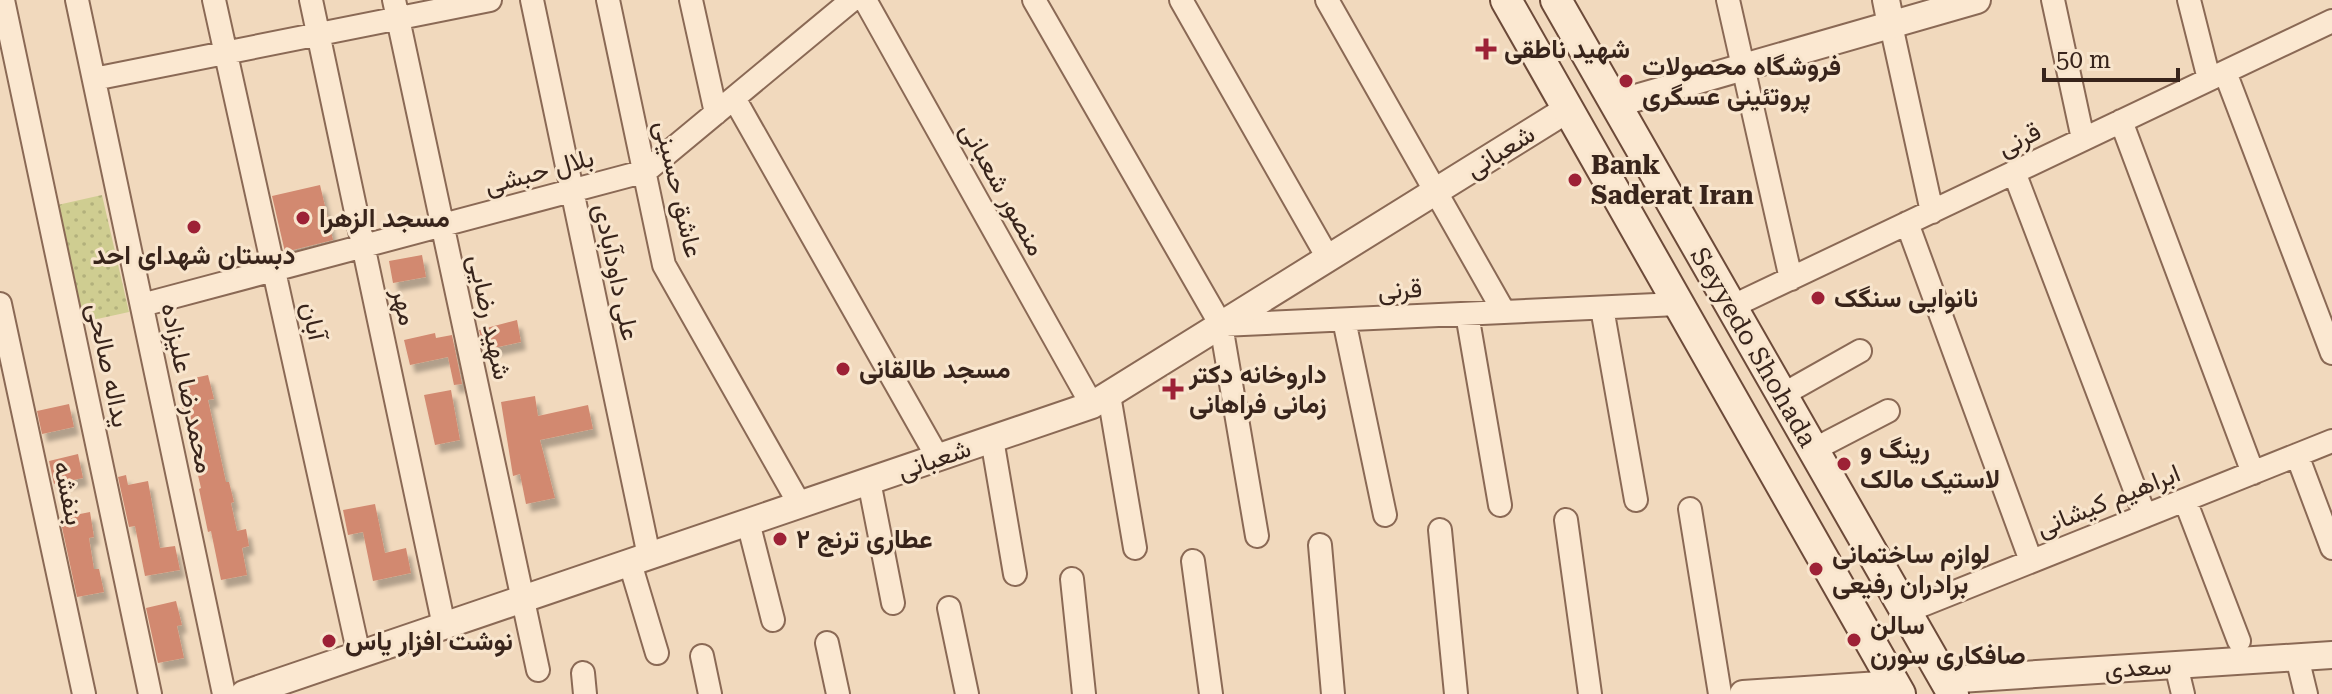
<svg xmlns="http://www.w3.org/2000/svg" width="2332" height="694" font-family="'Roboto Serif',Vazirmatn,serif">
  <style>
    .park { fill: url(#park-dots) }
    .building { fill: #d28970; filter: url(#shadow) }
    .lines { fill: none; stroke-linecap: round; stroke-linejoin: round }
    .minor-casing { stroke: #8a6955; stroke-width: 26 }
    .tertiary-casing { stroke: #8a6955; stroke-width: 30 }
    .secondary-casing { stroke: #6c4a39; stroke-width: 34 }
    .minor { stroke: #fbe8d1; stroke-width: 22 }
    .tertiary { stroke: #fbe8d1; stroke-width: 26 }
    .secondary { stroke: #fbe8d1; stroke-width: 30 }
    .poi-dot { fill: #9d2136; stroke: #f8e5cd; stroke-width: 3 }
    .labels { text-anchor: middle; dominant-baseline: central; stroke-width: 6; stroke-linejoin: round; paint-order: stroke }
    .poi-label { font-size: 26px; font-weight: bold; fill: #38241b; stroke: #f8e5cd; text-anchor: start }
    .street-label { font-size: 26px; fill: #38241b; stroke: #f8e5cd }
  </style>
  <defs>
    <pattern id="park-dots" width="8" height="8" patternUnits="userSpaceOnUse" patternTransform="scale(2)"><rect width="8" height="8" fill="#cfcd91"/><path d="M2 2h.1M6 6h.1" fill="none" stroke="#b2b07c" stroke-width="1.8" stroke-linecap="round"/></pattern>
    <filter id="shadow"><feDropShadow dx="5" dy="8" stdDeviation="2" flood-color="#0004"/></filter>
  </defs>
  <rect width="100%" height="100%" fill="#f1d9bd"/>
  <path class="park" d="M102,195L129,312L79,323L53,206Z"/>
  <path class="building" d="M320,185L333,240L285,252L272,196Z
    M422,255L426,277L393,283L389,261Z
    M517,320L521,342L484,350L479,330Z
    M435,333L436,338L452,335L462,384L454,385L448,357L410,365L404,340Z
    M208,375L214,399L208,400L226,482H229L234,502L231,503L237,531L246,529L249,546L242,548L247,575L221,580L211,531L208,532L199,489L201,488L176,382Z
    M451,390L460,440L435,445L424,395Z
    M535,396L538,416L588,405L593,429L540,440L555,498L526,504L520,474L513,476L501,402Z
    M69,404L74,427L42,434L37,411Z
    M78,454L83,478L54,484L49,461Z
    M126,475L128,485L148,481L160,548L175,546L180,570L145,576L135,526L129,527L118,477Z
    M375,504L385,553L406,548L411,573L373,581L363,532L348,535L343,510Z
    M90,512L94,537L89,538L94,569H99L104,592L77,597L60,518Z
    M176,601L182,625L177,626L184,658L158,663L146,608Z"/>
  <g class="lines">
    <defs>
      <path id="minor" d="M3,0L150,694
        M77,0L224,694
        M214,0L359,655
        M311,0L444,626
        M394,0L538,670
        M532,0L649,556
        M608,0L664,265L800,505
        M691,0L716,113
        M865,0L1092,405
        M1034,0L1221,325L1257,536
        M1181,0L1328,258
        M1327,0L1504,312
        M1728,0L1791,279
        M2053,0L2083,139
        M2189,0L2209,79
        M1891,25L1932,212
        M2225,72L2332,353
        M94,79L490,0
        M734,98L938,458
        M2121,121L2253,473
        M2014,172L2145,516
        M1907,223L2031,561
        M0,304L84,694
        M142,305L646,171L852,0
        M1731,307L2332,21
        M1602,308L1636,500
        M1467,314L1500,505
        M1344,320L1385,515
        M1221,325L1678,304
        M1109,395L1135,548
        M1782,395L1860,351
        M992,439L1015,574
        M1813,450L1888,411
        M2297,455L2332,548
        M869,481L893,603
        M2185,500L2239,641
        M1690,509L1720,694
        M1566,520L1590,694
        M748,522L773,620
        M1440,530L1456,694
        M1320,545L1333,694
        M1193,561L1211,694
        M630,563L657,653
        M1072,579L1084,694
        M949,608L967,694
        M1905,612L2332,441
        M827,643L838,694
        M702,656L710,694
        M2297,657L2306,694
        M2176,665L2183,694
        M583,673L585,694"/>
      <path id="tertiary" d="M1886,0L1891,25
        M1615,104L1977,0
        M1944,680L2332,655
        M244,694L1092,405L1568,109
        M1743,694L1895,684"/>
      <path id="secondary" d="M1506,0L1900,694
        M1556,0L1953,694"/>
    </defs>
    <use href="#minor" class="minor-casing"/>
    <use href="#tertiary" class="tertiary-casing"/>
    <use href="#secondary" class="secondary-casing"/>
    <use href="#minor" class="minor"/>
    <use href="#tertiary" class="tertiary"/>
    <use href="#secondary" class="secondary"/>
  </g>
  <g class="poi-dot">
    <path d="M1482 37h8v8h8v8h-8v8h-8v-8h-8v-8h8z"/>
    <circle cx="1626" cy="81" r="8"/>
    <circle cx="1575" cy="180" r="8"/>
    <circle cx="303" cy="218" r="8"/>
    <circle cx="194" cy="227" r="8"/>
    <circle cx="1818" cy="298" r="8"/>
    <circle cx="843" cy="369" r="8"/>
    <path d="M1169 377h8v8h8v8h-8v8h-8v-8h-8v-8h8z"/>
    <circle cx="1844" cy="464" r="8"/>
    <circle cx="780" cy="539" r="8"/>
    <circle cx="1816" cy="569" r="8"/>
    <circle cx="1854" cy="640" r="8"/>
    <circle cx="329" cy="641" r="8"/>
  </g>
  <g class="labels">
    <g class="poi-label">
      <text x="1504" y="49">شهید ناطقی</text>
      <text x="1642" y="66">فروشگاه محصولات<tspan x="1642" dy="30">پروتئینی عسگری</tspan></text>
      <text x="1591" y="165">Bank<tspan x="1591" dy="30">Saderat Iran</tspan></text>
      <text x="319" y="218">مسجد الزهرا</text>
      <text x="194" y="255" text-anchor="middle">دبستان شهدای احد</text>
      <text x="1834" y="298">نانوایی سنگک</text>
      <text x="859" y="369">مسجد طالقانی</text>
      <text x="1189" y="374">داروخانه دکتر<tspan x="1189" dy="30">زمانی فراهانی</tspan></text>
      <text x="1860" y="449">رینگ و<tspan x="1860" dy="30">لاستیک مالک</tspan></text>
      <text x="796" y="539">عطاری ترنج ۲</text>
      <text x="1832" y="554">لوازم ساختمانی<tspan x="1832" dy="30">برادران رفیعی</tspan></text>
      <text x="1870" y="625">سالن<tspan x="1870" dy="30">صافکاری سورن</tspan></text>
      <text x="345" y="641">نوشت افزار یاس</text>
    </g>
    <g class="street-label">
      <text transform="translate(2019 139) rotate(-26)">قرنی</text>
      <text transform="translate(1500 151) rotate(-32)">شعبانی</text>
      <text transform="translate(539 171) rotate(-15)">بلال حبشی</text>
      <text transform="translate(679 189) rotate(77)">عاشق حسینی</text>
      <text transform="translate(1003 189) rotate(61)">منصور شعبانی</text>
      <text transform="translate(617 272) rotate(78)">علی داودآبادی</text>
      <text transform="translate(1400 289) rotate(-3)">قرنی</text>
      <text transform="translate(405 307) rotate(78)">مهر</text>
      <text transform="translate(490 317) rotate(78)">شهید رضایی</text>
      <text transform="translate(314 321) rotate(78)">آبان</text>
      <text transform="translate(1754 347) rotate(60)">Seyyedo Shohada</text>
      <text transform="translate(109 365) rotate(78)">یداله صالحی</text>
      <text transform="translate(188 388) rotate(78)">محمدرضا علیزاده</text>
      <text transform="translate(934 459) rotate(-19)">شعبانی</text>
      <text transform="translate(69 493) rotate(78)">بنفشه</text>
      <text transform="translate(2108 500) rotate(-22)">ابراهیم کیشانی</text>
      <text transform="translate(2138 667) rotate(-4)">سعدی</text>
    </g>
  </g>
  <path d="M2044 68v12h134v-12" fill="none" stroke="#38241b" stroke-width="4"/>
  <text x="2056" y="68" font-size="24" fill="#38241b" stroke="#f8e5cd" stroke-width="6" paint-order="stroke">50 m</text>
</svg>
